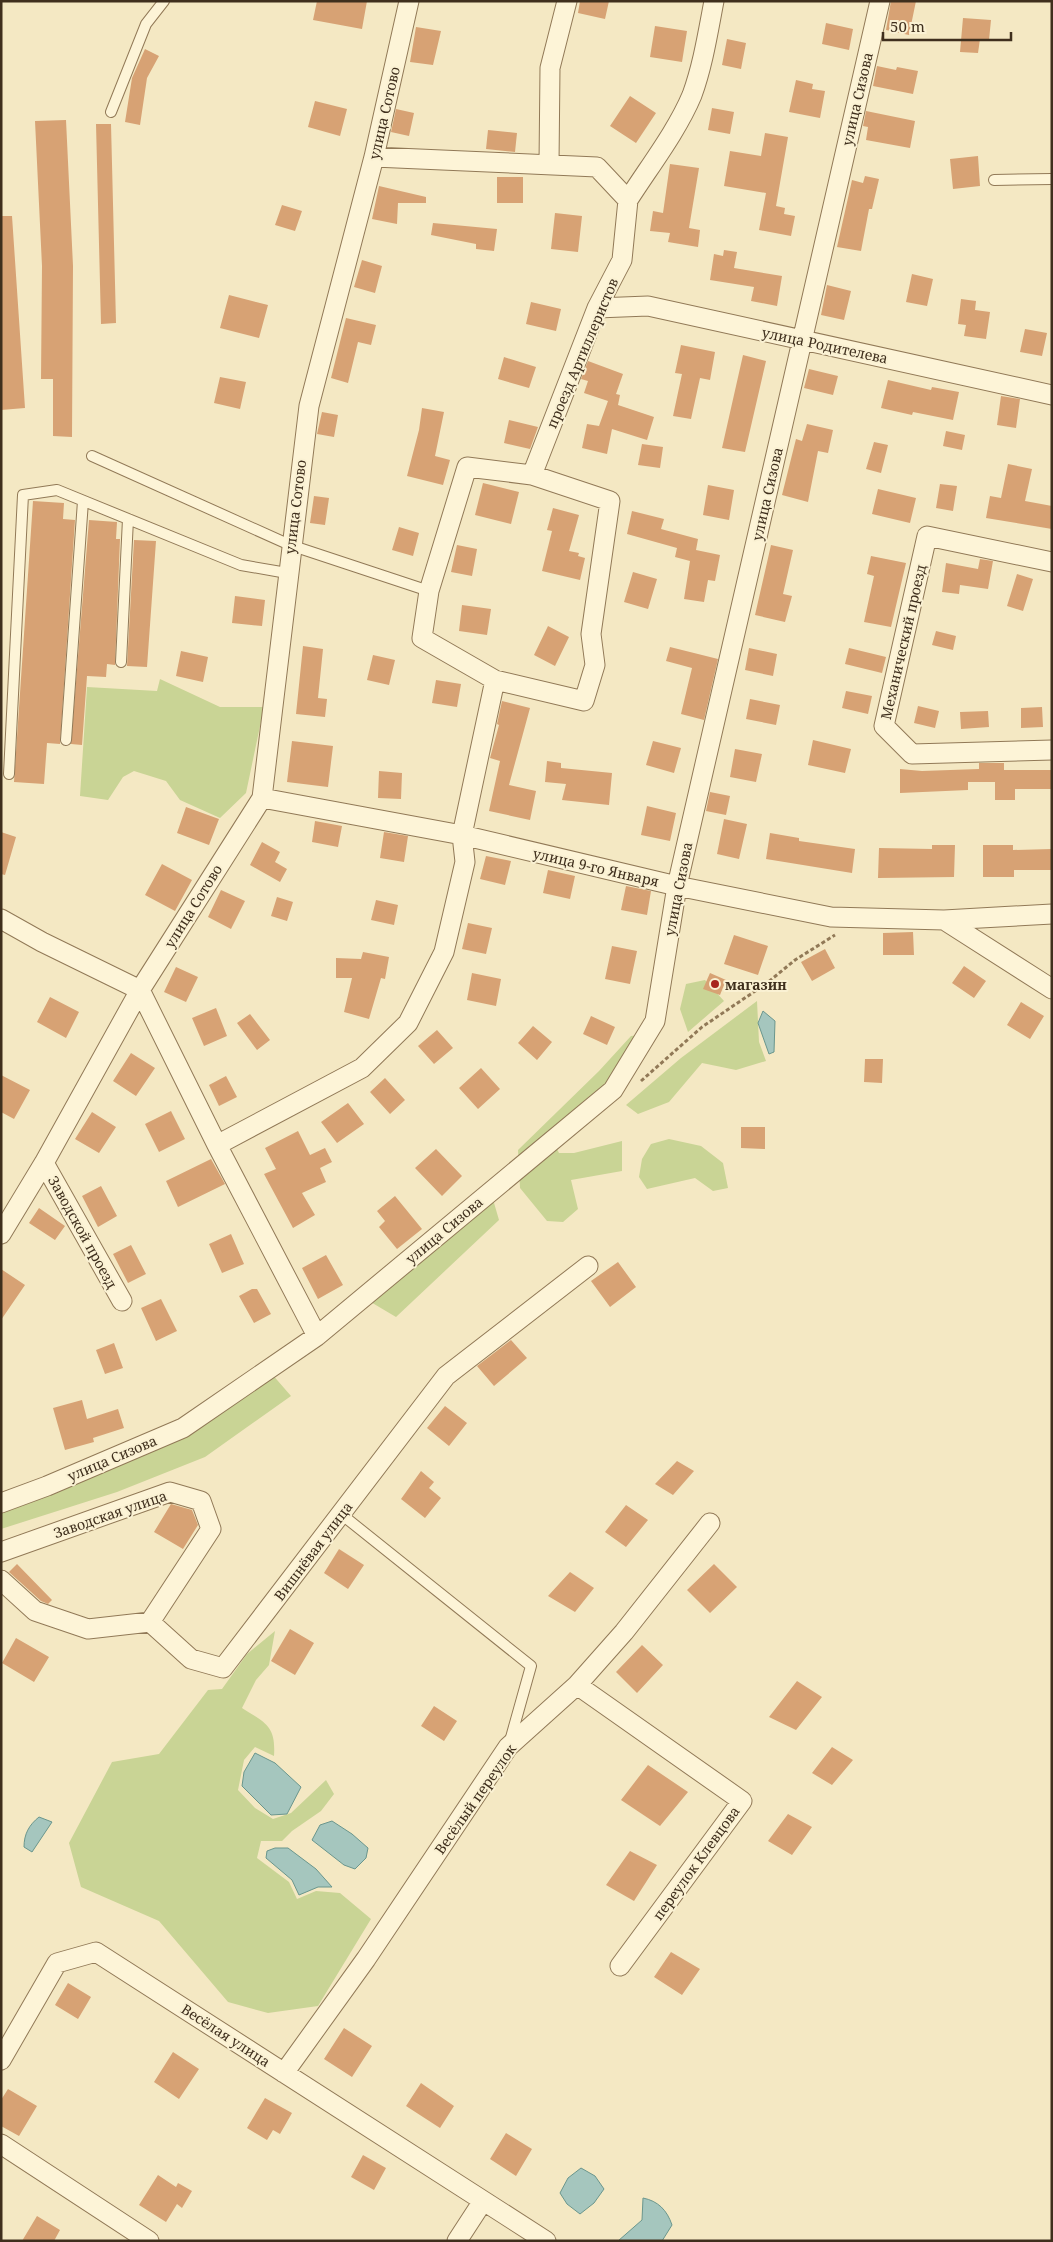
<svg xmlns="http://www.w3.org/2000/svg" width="1053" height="2242" font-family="'Noto Serif',serif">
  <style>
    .green { fill: #c9d495 }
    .water { fill: #a5c6be; stroke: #6a968d }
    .building { fill: #d7a274 }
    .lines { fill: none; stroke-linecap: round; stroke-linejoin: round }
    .service-casing { stroke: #917957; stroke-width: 12 }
    .minor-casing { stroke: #917957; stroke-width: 21 }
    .path { stroke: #917957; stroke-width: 3; stroke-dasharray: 4 2.5; stroke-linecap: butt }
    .service { stroke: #fdf4d7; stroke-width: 10 }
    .minor { stroke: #fdf4d7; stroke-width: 19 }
    .poi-dot { fill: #a8251e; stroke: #faf1d3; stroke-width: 2 }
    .labels { text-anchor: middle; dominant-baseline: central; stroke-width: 4; stroke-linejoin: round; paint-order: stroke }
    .street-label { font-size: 14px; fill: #3f2f1d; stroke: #faf1d3 }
    .poi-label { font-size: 14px; font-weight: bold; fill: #3f2f1d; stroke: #faf1d3; text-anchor: start }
  </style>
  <rect width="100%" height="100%" fill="#f4e8c3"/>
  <path class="green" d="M160,679L220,707H264L246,793L220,818L180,800L166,781L134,771L123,777L108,800L80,796L87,687L157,691Z
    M705,980L724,1001L688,1032L680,1009L686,984Z
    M757,1001L759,1042L766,1061L736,1070L702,1063L669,1102L638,1114L626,1105L681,1058Z
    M639,1035L616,1082L557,1149L559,1153H574L622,1141V1171L571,1180L578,1209L563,1222L547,1221L520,1188L518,1150L599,1071L631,1036Z
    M669,1139L701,1146L723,1163L728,1188L713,1191L695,1178L647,1189L639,1177L642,1159L651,1144Z
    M492,1196L499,1220L396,1317L369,1301Z
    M271,1373L291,1396L205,1457L117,1492L1,1529V1510Z
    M275,1631L269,1665L256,1680L242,1708C265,1723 276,1725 274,1756L255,1747L244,1760L238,1790L255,1808L273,1819L291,1813L326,1780L334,1794L321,1811L292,1831L282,1841H261L257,1858L289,1882L297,1899L316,1891L340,1893L371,1919L318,2006L268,2013L228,2002L159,1921L81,1887L69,1843L112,1762L159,1754L208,1690L222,1689L247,1654Z"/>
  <path class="water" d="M763,1011L775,1021L774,1052L769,1054L758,1023Z
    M255,1753L275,1763L301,1787L287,1814L271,1815L242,1786L244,1772Z
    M39,1817L52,1822L32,1852L24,1847C24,1834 29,1825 39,1817Z
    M332,1821L352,1834L368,1848L366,1858L355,1869L344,1865L312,1840L320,1825Z
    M275,1848H288L316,1869L332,1887H318L299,1895L292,1880L266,1858L267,1851Z
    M581,2168L595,2176L604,2189L594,2203L580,2214L567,2204L560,2193L568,2178Z
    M643,2198C658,2201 667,2210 672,2225L662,2241H618L642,2220Z"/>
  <path class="building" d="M317,1H367L362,29L313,20Z
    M580,1H609L605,19L578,13Z
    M891,1H916L909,35L886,30Z
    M963,18L991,20L989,40L980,39L978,53L960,52Z
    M826,23L853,29L849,50L822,44Z
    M655,26L687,31L682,62L650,57Z
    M416,27L441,31L433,65L410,62Z
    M727,39L746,43L741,69L722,65Z
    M145,49L159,56L147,78L140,125L125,122L132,78Z
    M877,66L896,70L897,67L918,71L913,94L873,86Z
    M796,80L813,84L812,89L825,91L820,118L789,112Z
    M630,96L656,113L636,143L610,126Z
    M315,101L347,109L340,136L308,127Z
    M712,108L734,112L730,134L708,130Z
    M396,109L414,113L409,136L391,132Z
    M866,111L915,121L910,148L866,140L868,127L863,126Z
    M66,120L73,266L72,437L53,436V379H41L42,266L35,121Z
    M96,124H111L116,323L101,324Z
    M488,130L517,133L515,152L486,149Z
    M765,133L788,137L776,206L785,208L784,214L795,216L791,236L759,230L766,193L724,186L730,151L761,156Z
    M978,156L980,186L953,189L950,159Z
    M670,164L699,168L689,228L700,230L698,247L668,242L670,233L650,231L653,211L663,213Z
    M865,176L879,179L872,209H869L861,251L837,247L852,180L863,183Z
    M497,177H523V203H497Z
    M379,186L426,197V203H398L397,224L372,219Z
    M282,205L302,211L295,231L275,225Z
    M555,213L582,216L578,252L551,249Z
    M1,216H12L25,408L1,410Z
    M433,223L497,229L494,251L476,249V244L431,235Z
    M724,250L737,252L734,268L782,276L777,306L751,301L754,287L710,280L714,254L723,256Z
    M362,260L382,266L375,293L354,287Z
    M912,274L933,279L927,306L906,302Z
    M827,285L851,291L844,320L821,315Z
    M229,295L268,305L259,338L220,328Z
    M961,299L976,301L975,310L990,312L986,339L964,336L966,325L958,324Z
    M531,302L561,309L556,331L526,324Z
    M346,318L376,325L371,345L358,342L348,383L331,378Z
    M1025,329L1047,333L1042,356L1020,352Z
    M681,345L715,352L710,380L700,378L691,419L673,416L682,374L675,373Z
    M743,355L766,361L745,452L722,448Z
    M504,357L536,367L529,388L498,379Z
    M588,361L623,374L616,394L620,395L618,405L654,417L647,440L612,429L607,454L582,448L587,424L599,426L608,401L584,393L588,381L581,379Z
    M809,369L838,376L833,395L804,388Z
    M220,377L246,382L240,409L214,403Z
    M888,380L931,390L932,387L959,392L953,420L913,412L912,415L881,408Z
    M1001,396L1020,399L1016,428L997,425Z
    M422,408L444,412L435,456L450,460L443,485L407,476L419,430Z
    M322,412L338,415L334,437L317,434Z
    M509,420L538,427L530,449L504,443Z
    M807,424L833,430L828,453L818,451L808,502L782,495L796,439L802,441Z
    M946,431L965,435L962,450L943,446Z
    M874,442L888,445L881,473L866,469Z
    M642,444L663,447L660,468L638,465Z
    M1008,464L1032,469L1025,501L1052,506V529L986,518L990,496L1001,498Z
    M483,483L519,492L511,524L475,515Z
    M940,484L957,486L953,511L936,508Z
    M708,485L734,490L729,520L703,515Z
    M878,489L916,498L910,523L872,514Z
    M314,496L329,498L325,525L310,523Z
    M33,501L64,503L63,519L75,520L60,744L47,743L44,784L14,782Z
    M553,508L579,515L569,551L579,553L578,556L585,558L580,580L542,571L552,531L547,530Z
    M632,511L664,519L661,529L698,539L696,550L720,555L715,581L708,580L704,602L684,599L690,561L675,557L677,548L627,534Z
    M89,520L117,522L116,539H120L115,665L107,664L106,677L87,676L82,745L71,744Z
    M399,527L419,533L413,556L392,550Z
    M134,540L156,541L147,667L127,666Z
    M457,545L477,549L472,576L451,572Z
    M771,545L793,550L783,594L792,596L785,622L755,615Z
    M871,556L906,563L891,627L864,622L874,576L867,574Z
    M980,559L993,561L988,589L960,585L959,594L942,592L946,563L978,569Z
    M633,572L657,579L648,609L624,602Z
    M1017,574L1033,579L1023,611L1007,606Z
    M235,596L265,600L262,626L232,623Z
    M462,605L491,609L487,635L459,631Z
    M548,626L569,637L555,666L534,655Z
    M936,631L956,636L953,650L932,645Z
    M303,646L323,649L318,698L327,699L325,717L296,714Z
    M670,647L718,659L704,720L681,714L692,668L666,661Z
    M749,648L777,654L773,676L745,670Z
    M849,648L886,657L882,673L845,664Z
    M181,651L208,657L203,682L176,676Z
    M373,655L395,660L389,685L367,680Z
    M436,680L461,684L457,707L432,703Z
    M846,691L872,696L868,714L842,708Z
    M750,699L780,705L776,725L746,719Z
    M502,701L530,708L509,785L536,791L530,820L489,811L500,761L490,758L499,725L497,724Z
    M918,706L939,711L935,728L914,723Z
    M1042,707L1043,727L1021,728V708Z
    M988,711L989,727L961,729L960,712Z
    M813,740L851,749L845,773L808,765Z
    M292,741L333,746L328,787L287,782Z
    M653,741L681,748L674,773L646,765Z
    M735,749L762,754L756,782L730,777Z
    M547,761L561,763V768L612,773L609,805L562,800L566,784L545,782Z
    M979,763H1004V770H1052V789H1015V800H995V782H968V790L900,793V769L922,771L979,769Z
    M379,771L402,773L401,799L378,798Z
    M710,792L730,796L726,815L706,811Z
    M647,806L676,813L670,841L641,835Z
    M186,807L219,819L209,845L177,833Z
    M724,819L747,824L739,859L717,854Z
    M315,821L342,826L338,847L312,842Z
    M1,832L16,837L5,875L1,874Z
    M384,832L408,836L404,862L380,858Z
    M770,833L799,838V841L855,849L852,873L766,859Z
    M262,842L280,852L275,862L287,869L280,882L250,865Z
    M932,845H955L954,877L878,878L879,848L932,849Z
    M983,845H1013V850L1052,849V870H1014V877H983Z
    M486,856L511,861L505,885L480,879Z
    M162,864L192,880L175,911L145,895Z
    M548,870L575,876L570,899L543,893Z
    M626,886L651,891L647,915L621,910Z
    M221,890L245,901L231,929L208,917Z
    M277,897L293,902L287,921L271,916Z
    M376,900L398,905L394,925L371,920Z
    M468,923L492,928L486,954L462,949Z
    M913,932L914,955H883V933Z
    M734,935L768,946L758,975L724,964Z
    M612,946L637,951L630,984L605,979Z
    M825,949L835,968L812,981L801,962Z
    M363,952L389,957L385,979L381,978L369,1019L344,1012L352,978H336V958L361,959Z
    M964,966L986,981L974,998L952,983Z
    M176,967L198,977L186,1002L164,992Z
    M472,973L501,979L496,1006L467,1000Z
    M710,973L726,980L720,995L703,989Z
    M50,997L79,1012L66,1038L37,1022Z
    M1021,1002L1044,1016L1030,1039L1007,1025Z
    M216,1008L227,1036L204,1046L192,1018Z
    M250,1014L270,1040L257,1050L237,1023Z
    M591,1016L615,1027L607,1045L583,1034Z
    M533,1026L552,1042L537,1060L518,1043Z
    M437,1030L453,1048L434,1064L418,1046Z
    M131,1053L155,1068L136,1096L113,1081Z
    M865,1059H883L882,1083L864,1082Z
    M481,1068L500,1089L478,1109L459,1088Z
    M1,1075L30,1090L14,1119L1,1112Z
    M226,1076L237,1097L219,1106L209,1085Z
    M385,1078L405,1100L390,1114L370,1092Z
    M348,1103L364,1124L337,1143L321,1122Z
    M171,1111L185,1139L159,1152L145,1124Z
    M92,1112L116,1127L99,1153L75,1139Z
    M741,1127H765V1149L741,1148Z
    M298,1131L310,1155L325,1148L332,1162L320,1168L326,1182L302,1193L315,1215L293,1228L264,1174L276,1169L265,1148Z
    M436,1149L462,1176L442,1196L415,1168Z
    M211,1159L225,1184L178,1207L166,1181Z
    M101,1186L117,1216L98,1227L82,1196Z
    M395,1196L422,1229L397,1249L379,1227L385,1221L377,1211Z
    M39,1208L65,1226L55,1240L29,1223Z
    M231,1234L244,1264L222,1273L209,1244Z
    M131,1245L146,1274L128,1283L113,1254Z
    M326,1255L343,1285L318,1299L302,1268Z
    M618,1262L636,1287L610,1307L591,1281Z
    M1,1269L25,1285L1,1320Z
    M252,1289H257L271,1314L254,1323L239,1296Z
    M161,1299L177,1331L156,1341L141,1308Z
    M511,1340L527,1358L494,1386L477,1366Z
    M114,1343L123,1368L105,1374L96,1350Z
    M82,1400L87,1419L118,1409L124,1428L93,1438L94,1442L65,1450L53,1408Z
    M445,1406L467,1423L449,1446L427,1428Z
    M677,1461L694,1471L673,1495L655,1484Z
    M421,1471L434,1482L429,1488L441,1498L425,1518L401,1499Z
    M171,1504L192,1510L198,1525L183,1549L154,1532Z
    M626,1505L648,1520L626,1547L605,1532Z
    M339,1549L364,1565L348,1589L324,1573Z
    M17,1564L52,1600L48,1604L41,1601L9,1572Z
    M714,1564L737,1587L710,1613L687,1590Z
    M570,1572L594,1588L575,1612L548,1596Z
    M290,1629L314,1643L295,1675L271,1661Z
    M16,1638L49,1657L34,1682L2,1663Z
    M642,1645L663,1665L637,1693L616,1672Z
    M797,1681L822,1697L796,1730L769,1717Z
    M434,1706L457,1721L444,1741L421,1726Z
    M832,1747L853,1760L832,1785L812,1773Z
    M648,1765L688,1792L660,1826L621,1800Z
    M788,1814L812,1827L792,1855L768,1841Z
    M630,1851L657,1865L634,1901L606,1885Z
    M671,1952L700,1969L682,1995L654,1977Z
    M68,1983L91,1997L78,2019L55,2005Z
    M344,2028L372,2046L352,2077L324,2059Z
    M173,2052L199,2069L179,2099L154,2082Z
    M421,2083L454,2106L440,2128L406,2106Z
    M8,2089L37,2106L19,2136L1,2126V2100Z
    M265,2098L292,2113L280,2134L273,2130L267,2140L247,2128Z
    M506,2133L532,2149L516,2176L490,2159Z
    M363,2155L386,2168L374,2190L351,2177Z
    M158,2175L176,2187L178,2183L192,2191L182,2208L177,2204L166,2222L139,2205Z
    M37,2216L60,2230L54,2241H22Z"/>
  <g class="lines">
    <defs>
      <path id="service" d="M111,112L146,24L164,1
        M994,180L1052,179
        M92,456L290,545L429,591
        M121,662L128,519
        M66,740L83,501
        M9,774L23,495L57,490L241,565L287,573
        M341,1514L531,1666L510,1741"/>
      <path id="minor" d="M374,157L597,167L628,200C649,167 677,131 692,95C703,65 708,32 714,1
        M549,164L550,68L567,1
        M597,308L648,306L1052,395
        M467,467L532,475L610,501L591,634L595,665L584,701L495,680L422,638L429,591Z
        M532,475L597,308L622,260L628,200
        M1052,562L927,536L884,726L912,754L1052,750
        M262,798L462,835L677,886L831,917L944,920L1052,914
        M1,919L42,942L140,990L217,1145L317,1336
        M944,920L1052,989
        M217,1145L362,1068L408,1023L444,952L465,862L462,835L495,680
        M44,1163L122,1301
        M1,1234L44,1163L140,990L262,798L309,406L374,157L409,1
        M1,1503L47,1486L183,1428L317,1336L613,1090L655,1021L677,886L880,1
        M1,1552L170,1492L201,1501L211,1529L150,1622
        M1,1580L35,1611L88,1629L150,1622L191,1659L223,1668L446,1376L588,1266
        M577,1685L742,1801L620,1966
        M1,2060L57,1963L96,1952L546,2241
        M284,2073L366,1959L508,1747L577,1685L624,1632L710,1523
        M1,2144L149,2241
        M457,2241L483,2201"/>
    </defs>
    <use href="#service" class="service-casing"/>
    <use href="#minor" class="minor-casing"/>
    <path class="path" d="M641,1081L702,1027L767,983L795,960L835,935"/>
    <use href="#service" class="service"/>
    <use href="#minor" class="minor"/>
  </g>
  <circle class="poi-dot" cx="715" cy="984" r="5"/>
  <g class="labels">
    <g class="street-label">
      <text transform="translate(857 99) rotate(-77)">улица Сизова</text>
      <text transform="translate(384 113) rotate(-77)">улица Сотово</text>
      <text transform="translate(825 345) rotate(12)">улица Родителева</text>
      <text transform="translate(582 353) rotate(-67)">проезд Артиллеристов</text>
      <text transform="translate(767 494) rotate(-77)">улица Сизова</text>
      <text transform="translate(295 507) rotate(-83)">улица Сотово</text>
      <text transform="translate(903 642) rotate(-77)">Механический проезд</text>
      <text transform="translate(596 867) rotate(13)">улица 9-го Января</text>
      <text transform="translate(678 889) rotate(-79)">улица Сизова</text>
      <text transform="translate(193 906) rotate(-58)">улица Сотово</text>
      <text transform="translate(444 1230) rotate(-40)">улица Сизова</text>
      <text transform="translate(83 1232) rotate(61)">Заводской проезд</text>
      <text transform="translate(112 1458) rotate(-23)">улица Сизова</text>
      <text transform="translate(110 1514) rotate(-19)">Заводская улица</text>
      <text transform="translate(313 1551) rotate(-53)">Вишнёвая улица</text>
      <text transform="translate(475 1799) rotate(-55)">Весёлый переулок</text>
      <text transform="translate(696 1863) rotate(-54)">переулок Клевцова</text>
      <text transform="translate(226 2035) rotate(33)">Весёлая улица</text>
    </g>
    <g class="poi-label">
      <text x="725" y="984">магазин</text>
    </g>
  </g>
  <rect width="1053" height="2242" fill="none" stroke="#3f2f1d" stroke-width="5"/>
  <path d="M883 32v8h128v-8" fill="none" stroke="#3f2f1d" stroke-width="2.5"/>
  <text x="890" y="32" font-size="15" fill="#3f2f1d" stroke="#faf1d3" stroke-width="4" paint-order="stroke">50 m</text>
</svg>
